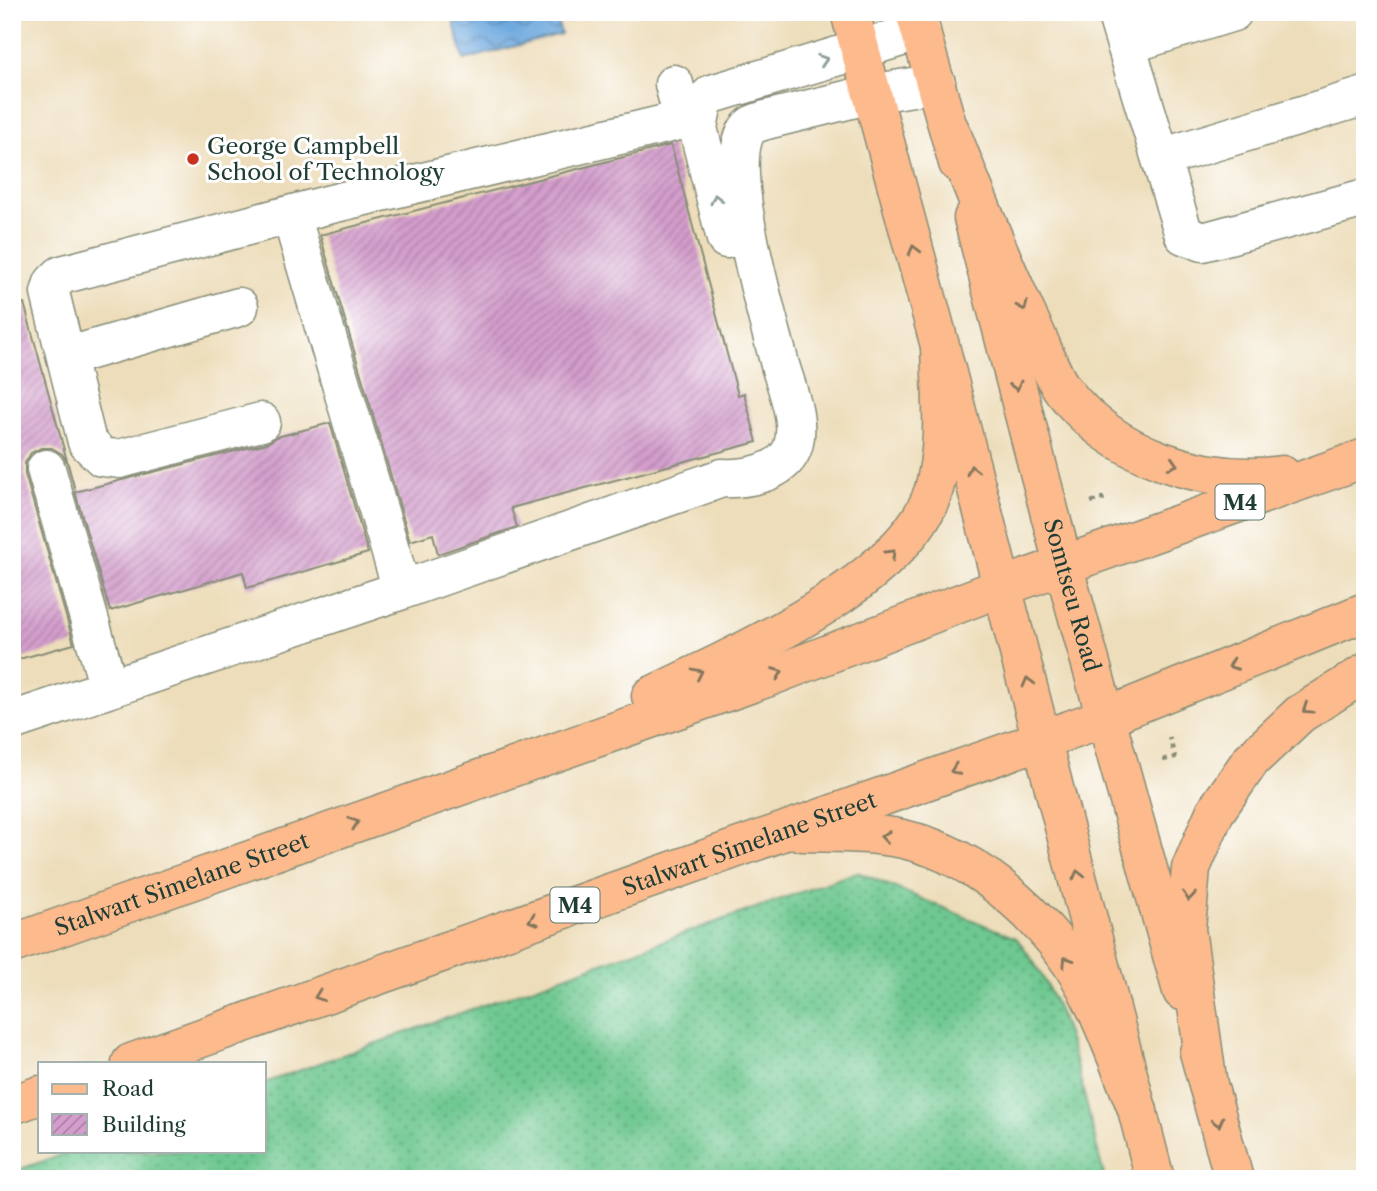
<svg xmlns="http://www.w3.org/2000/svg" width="1377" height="1191" font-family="'Libre Caslon Text',serif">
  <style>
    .grass { fill: url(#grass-dots); stroke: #468262; stroke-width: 2 }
    .water { fill: url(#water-waves); stroke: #467289; stroke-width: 2 }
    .building { fill: url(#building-hatch) }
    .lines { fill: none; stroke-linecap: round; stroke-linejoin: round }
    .minor-casing { stroke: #868d77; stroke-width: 41 }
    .major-casing { stroke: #868d77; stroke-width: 41 }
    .highway-casing { stroke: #868d77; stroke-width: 41 }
    .path { stroke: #868d77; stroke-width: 4.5; stroke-dasharray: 5 5; stroke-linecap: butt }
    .minor { stroke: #fff; stroke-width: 38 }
    .major { stroke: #fcba8d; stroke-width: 38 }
    .highway { stroke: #fcba8d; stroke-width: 38 }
    .oneway { stroke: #8f9e9a }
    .oneway2 { stroke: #82755c }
    .poi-dot { fill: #c8321e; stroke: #fff; stroke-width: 2.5 }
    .labels { text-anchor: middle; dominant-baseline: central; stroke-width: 6; stroke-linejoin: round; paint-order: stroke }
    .shield { fill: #fff; stroke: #627771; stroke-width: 2 }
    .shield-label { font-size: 21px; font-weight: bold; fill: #1f3d34 }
    .poi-label { font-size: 23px; fill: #1f3d34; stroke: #fff; text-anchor: start }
    .street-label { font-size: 23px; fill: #1f3d34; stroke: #fff }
  </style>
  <defs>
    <pattern id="grass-dots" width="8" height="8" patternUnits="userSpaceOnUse" patternTransform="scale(1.75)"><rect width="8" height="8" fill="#6ec890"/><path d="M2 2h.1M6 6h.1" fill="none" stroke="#5aa476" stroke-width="1.8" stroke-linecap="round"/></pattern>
    <pattern id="water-waves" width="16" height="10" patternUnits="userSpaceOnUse" patternTransform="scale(1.75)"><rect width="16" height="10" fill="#6da8de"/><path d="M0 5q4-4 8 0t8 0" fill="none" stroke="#598ab5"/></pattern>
    <pattern id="building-hatch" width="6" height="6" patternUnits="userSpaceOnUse" patternTransform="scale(1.75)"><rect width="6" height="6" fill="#d49dcc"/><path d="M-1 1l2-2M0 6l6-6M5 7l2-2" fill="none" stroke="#ab81a6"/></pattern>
  </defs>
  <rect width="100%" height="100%" fill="#fff"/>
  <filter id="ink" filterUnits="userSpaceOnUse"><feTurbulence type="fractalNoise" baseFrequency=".0143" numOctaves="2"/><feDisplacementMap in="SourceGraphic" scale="14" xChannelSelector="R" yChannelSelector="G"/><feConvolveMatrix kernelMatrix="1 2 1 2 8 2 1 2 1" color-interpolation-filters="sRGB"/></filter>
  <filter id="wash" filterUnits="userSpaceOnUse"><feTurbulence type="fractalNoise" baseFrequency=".00686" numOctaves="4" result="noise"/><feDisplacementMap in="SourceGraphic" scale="28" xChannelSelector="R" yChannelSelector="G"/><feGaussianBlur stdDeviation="1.57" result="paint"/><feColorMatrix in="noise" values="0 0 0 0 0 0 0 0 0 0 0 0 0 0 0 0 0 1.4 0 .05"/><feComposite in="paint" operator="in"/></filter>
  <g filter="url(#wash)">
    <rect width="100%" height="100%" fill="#edddba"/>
    <path class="grass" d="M857,872L1016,938C1071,1003 1083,1098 1105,1179H12V1172L73,1151H264V1083Z"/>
    <path class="water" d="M451,12H555L561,34L464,60Z"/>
    <g id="blocks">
      <path class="building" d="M671,145L738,395L744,393L757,442L511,508L517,527L438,554L433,534L410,541L320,235Z
        M24,303L75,490L67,462L62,454L52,448H41L31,453L25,463V474L74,644L12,661V304Z
        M330,423L368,553L247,588L243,572L110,611L75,492L267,443L277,437Z"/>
    </g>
  </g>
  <g filter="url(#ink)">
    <use href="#blocks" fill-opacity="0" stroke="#868d77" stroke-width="2"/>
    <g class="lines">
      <defs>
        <path id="minor" d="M1116,12L1184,235L1203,242L1365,198
          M1126,45L1233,12
          M674,84L683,120
          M1161,158L1365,96
          M291,215L402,590L722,478C744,479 782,474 792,449C802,424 787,389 780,365C770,324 717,153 751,126C754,123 761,122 766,120L871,94L936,83
          M726,239L698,128L703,102L712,94L921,31
          M66,357L239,307
          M261,422L119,459L102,457L87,442L50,293L53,283L61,275L327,205L699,116
          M46,469L109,688
          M12,721L402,590"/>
        <g id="major">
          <path d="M850,12L940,346L1155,1179"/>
          <path d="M915,12L958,163"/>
          <path id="s1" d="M973,218L1063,564L1182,991"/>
          <path d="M1199,1052L1234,1179"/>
        </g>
        <g id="highway">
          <path d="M950,130C977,198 1004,267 1035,332C1044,351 1051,374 1063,390C1113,456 1203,485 1282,475"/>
          <path d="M651,696C732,657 908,581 934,489C947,443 941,394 940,346"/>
          <path d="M802,832C835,833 870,832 903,839C982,856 1060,930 1093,1002C1110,1037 1123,1075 1138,1111"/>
          <path id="s2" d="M12,944L769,677L1002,587L1365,458"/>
          <path id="s3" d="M131,1063L1106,717L1365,612"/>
          <path d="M1208,1085L1186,929L1191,868L1215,812L1251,760L1300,714L1365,673"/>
          <path d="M12,1105L40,1095"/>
        </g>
      </defs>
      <use href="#minor" class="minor-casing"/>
      <use href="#major" class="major-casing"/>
      <use href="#highway" class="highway-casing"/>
      <path class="path" d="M1091,502L1102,498L1104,505
        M1163,760L1175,757L1169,737"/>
      <use href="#minor" class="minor"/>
      <use href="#major" class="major"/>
      <use href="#highway" class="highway"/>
    </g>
    <defs><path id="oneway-chevron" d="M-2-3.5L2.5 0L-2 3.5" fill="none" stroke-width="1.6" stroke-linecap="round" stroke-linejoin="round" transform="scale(1.75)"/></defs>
    <g class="oneway">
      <use href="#oneway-chevron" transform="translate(823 60) rotate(-18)"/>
      <use href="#oneway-chevron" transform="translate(716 199) rotate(-104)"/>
    </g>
    <g class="oneway2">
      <use href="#oneway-chevron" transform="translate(914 250) rotate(-105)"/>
      <use href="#oneway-chevron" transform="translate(1023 306) rotate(67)"/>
      <use href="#oneway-chevron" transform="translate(1016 386) rotate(75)"/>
      <use href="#oneway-chevron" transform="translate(1173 464) rotate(17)"/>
      <use href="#oneway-chevron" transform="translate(972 470) rotate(-104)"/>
      <use href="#oneway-chevron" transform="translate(891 554) rotate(-45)"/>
      <use href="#oneway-chevron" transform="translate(1233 665) rotate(158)"/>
      <use href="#oneway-chevron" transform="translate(698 673) rotate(-26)"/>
      <use href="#oneway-chevron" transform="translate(778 673) rotate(-21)"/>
      <use href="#oneway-chevron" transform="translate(1028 682) rotate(-105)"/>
      <use href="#oneway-chevron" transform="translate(1307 709) rotate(146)"/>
      <use href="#oneway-chevron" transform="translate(955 770) rotate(160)"/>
      <use href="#oneway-chevron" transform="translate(354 823) rotate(-20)"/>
      <use href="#oneway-chevron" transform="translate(885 837) rotate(-172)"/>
      <use href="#oneway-chevron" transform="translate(1078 875) rotate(-104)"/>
      <use href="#oneway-chevron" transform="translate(1189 896) rotate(95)"/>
      <use href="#oneway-chevron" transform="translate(533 920) rotate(160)"/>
      <use href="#oneway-chevron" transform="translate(1067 961) rotate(-123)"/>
      <use href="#oneway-chevron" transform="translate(319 996) rotate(160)"/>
      <use href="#oneway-chevron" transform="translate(1218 1122) rotate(75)"/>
    </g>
  </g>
  <circle class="poi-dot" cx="193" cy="159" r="7"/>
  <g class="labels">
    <g class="shield">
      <rect x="1215.5" y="484.5" width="49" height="35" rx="5"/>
      <rect x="550.5" y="887.5" width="49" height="35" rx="5"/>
    </g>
    <g class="shield-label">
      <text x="1240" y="502">M4</text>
      <text x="575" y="905">M4</text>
    </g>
    <g class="poi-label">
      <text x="207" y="146">George Campbell<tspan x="207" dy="26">School of Technology</tspan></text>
    </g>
    <g class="street-label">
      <text stroke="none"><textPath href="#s1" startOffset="390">Somtseu Road</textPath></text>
      <text stroke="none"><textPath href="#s3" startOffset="656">Stalwart Simelane Street</textPath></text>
      <text stroke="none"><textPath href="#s2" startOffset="180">Stalwart Simelane Street</textPath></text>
    </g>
  </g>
  <rect width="1377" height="1191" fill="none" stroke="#fff" stroke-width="42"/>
  <rect x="38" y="1062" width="228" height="91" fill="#ffffff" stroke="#a5b1ae" stroke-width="2"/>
  <rect x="52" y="1084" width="35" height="10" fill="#fcba8d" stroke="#a5b1ae" stroke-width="2"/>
  <text x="102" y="1096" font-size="21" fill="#1f3d34">Road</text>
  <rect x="52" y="1114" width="35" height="21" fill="url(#building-hatch)" stroke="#a5b1ae" stroke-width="2"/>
  <text x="102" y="1132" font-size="21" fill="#1f3d34">Building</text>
</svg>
